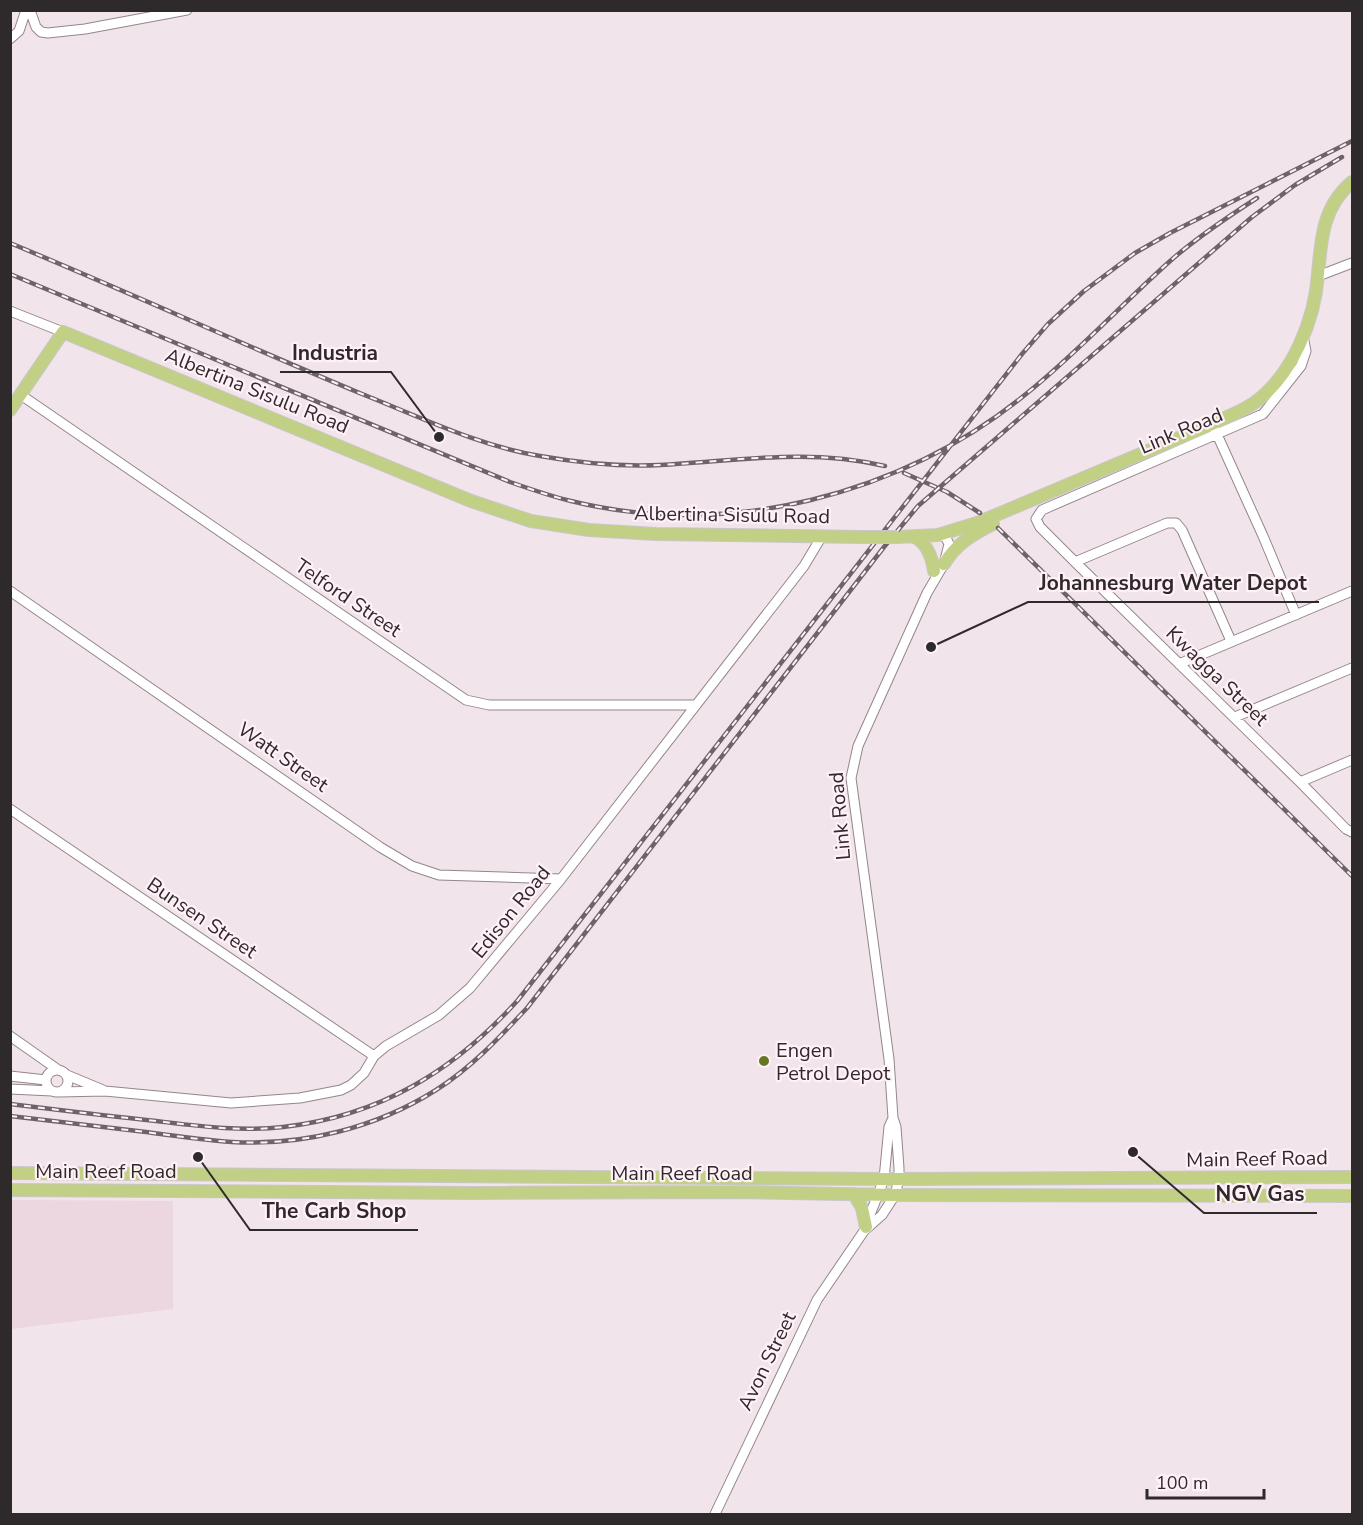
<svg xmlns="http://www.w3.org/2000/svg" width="1363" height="1525" font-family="'Nunito Sans',sans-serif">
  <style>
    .built { fill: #ecd6e0 }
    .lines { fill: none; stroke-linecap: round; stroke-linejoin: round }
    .minor-casing { stroke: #93868c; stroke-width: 11 }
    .major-casing { stroke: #c9c7c8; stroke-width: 14 }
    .minor { stroke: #fff; stroke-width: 9 }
    .major { stroke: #c1d085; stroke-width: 12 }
    .rail-casing { stroke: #6c6468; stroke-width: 4.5 }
    .rail { stroke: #fff1f7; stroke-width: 2; stroke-dasharray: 7; stroke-linecap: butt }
    .major-bridge-casing { stroke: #c9c7c8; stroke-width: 14; stroke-linecap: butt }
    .major-bridge { stroke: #c1d085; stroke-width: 12 }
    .poi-dot { fill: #657624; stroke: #fff1f7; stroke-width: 2 }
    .labels { text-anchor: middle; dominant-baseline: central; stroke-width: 4.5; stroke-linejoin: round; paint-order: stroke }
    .street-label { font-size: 20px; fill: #2e292b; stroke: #fff1f7 }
    .poi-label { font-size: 20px; fill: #2e292b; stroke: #fff1f7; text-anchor: start }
    .leader { fill: none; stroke: #2e292b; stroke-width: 2 }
    .callout-dot { fill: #2e292b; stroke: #fff1f7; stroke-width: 2 }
    .callout-label { font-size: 21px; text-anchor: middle; font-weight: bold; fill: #2e292b; stroke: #fff1f7; stroke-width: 4.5; stroke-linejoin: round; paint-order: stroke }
  </style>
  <rect width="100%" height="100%" fill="#f1e4ea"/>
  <path class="built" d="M11,1200L173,1201V1309L11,1329Z"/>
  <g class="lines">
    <defs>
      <path id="minor" d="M30,10L36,27L41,32L48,33L85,29L187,10
        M10,39L19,31L26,10
        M1318,276L1352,263
        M10,311L63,332
        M1303,336L1306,351L1301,366L1263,414L1042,510L1036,519L1040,527L1075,562L1300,782L1346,829L1352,832
        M21,395L466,700L489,705H695
        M1215,430L1263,536L1296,615
        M1075,562L1167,523H1176L1182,530L1231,641
        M10,591L380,847L412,866L439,875L561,879
        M1179,664L1352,591
        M1235,717L1352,668
        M1300,782L1352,760
        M10,809L374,1056
        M10,1036L57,1069
        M46 1081a11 11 0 1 1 22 0a11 11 0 1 1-22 0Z
        M67,1075L103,1090
        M10,1076L46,1080
        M10,1089L52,1091
        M59,1092L105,1091L231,1103L300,1098L341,1090L351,1085L364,1073L374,1056L386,1046L439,1015L470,988L561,879L804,566L822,536
        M866,1225L884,1179L889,1127L893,1118
        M715,1514L817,1300L864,1231L882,1215L895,1195L899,1179V1168L896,1127L893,1118L889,1059L851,778L858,746L927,593L944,564L949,544L946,538L940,534"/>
      <path id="major" d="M10,410L63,332L471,501L531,521L589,530L656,534L860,537
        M912,536C926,541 932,557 934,571
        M897,537L938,535L977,523L1212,424C1226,417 1241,412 1254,403C1292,376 1315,320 1318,274C1321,239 1323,206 1352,182
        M944,564C956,544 973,534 993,524
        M10,1173L889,1179L1352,1177
        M10,1190L470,1193L734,1192L895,1195L1352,1196
        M854,1194L862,1208L866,1227"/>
    </defs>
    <use href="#minor" class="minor-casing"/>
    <use href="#major" class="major-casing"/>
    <use href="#minor" class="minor"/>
    <use href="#major" class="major"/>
    <defs>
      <path id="rail" d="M10,243C128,292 244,345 362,394C420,417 479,446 540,456C580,463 620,467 660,465C737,461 808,448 885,466
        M10,274L510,482C530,489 550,496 571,501C727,540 903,495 1026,394C1077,353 1121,305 1169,262C1196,238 1226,218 1257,198
        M904,473L947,492L980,513
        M998,528L1352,876
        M10,1104C59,1110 107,1116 156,1121C198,1126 241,1132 283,1127C380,1116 454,1071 518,1000L1022,354L1048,324L1084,291L1135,253L1170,233L1352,141
        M10,1116C56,1121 101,1127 146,1132C175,1136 203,1140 232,1142C303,1146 376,1128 436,1090C471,1068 499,1038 527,1008L884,547L918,506L1252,217L1295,185L1342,157"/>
    </defs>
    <use href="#rail" class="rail-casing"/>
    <use href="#rail" class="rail"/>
    <defs>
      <path id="major-bridge" d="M860,537H897"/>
    </defs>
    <use href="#major-bridge" class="major-bridge-casing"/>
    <use href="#major-bridge" class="major-bridge"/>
  </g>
  <circle class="poi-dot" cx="764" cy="1061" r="6"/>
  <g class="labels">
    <g class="street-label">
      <text transform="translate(257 391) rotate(22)">Albertina Sisulu Road</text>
      <text transform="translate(1181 431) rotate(-23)">Link Road</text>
      <text transform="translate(732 515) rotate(1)">Albertina Sisulu Road</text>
      <text transform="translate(348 598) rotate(34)">Telford Street</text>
      <text transform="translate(1217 676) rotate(44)">Kwagga Street</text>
      <text transform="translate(283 757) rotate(35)">Watt Street</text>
      <text transform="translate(840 816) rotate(-95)">Link Road</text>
      <text transform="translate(511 912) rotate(-51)">Edison Road</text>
      <text transform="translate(202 918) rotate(34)">Bunsen Street</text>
      <text transform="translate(1257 1159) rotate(-1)">Main Reef Road</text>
      <text x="106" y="1171">Main Reef Road</text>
      <text x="682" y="1173">Main Reef Road</text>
      <text transform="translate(767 1361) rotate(-64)">Avon Street</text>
    </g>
    <g class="poi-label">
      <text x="776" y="1050">Engen<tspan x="776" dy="23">Petrol Depot</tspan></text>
    </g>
  </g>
  <path class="leader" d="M439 437L391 372H280M931 647L1028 602H1319M1133 1152L1204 1213H1317M198 1157L250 1230H418"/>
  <g class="callout-dot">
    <circle cx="439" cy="437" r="6"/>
    <circle cx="931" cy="647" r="6"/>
    <circle cx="1133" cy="1152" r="6"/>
    <circle cx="198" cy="1157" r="6"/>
  </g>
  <g class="callout-label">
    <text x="335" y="360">Industria</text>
    <text x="1173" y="590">Johannesburg Water Depot</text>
    <text x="1260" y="1201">NGV Gas</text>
    <text x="334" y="1218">The Carb Shop</text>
  </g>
  <rect width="1363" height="1525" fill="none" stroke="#2e292b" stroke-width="24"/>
  <path d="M1147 1489v9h117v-9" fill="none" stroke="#2e292b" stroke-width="3"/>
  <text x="1156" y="1489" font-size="18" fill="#2e292b" stroke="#fff1f7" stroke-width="4.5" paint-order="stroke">100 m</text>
</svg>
